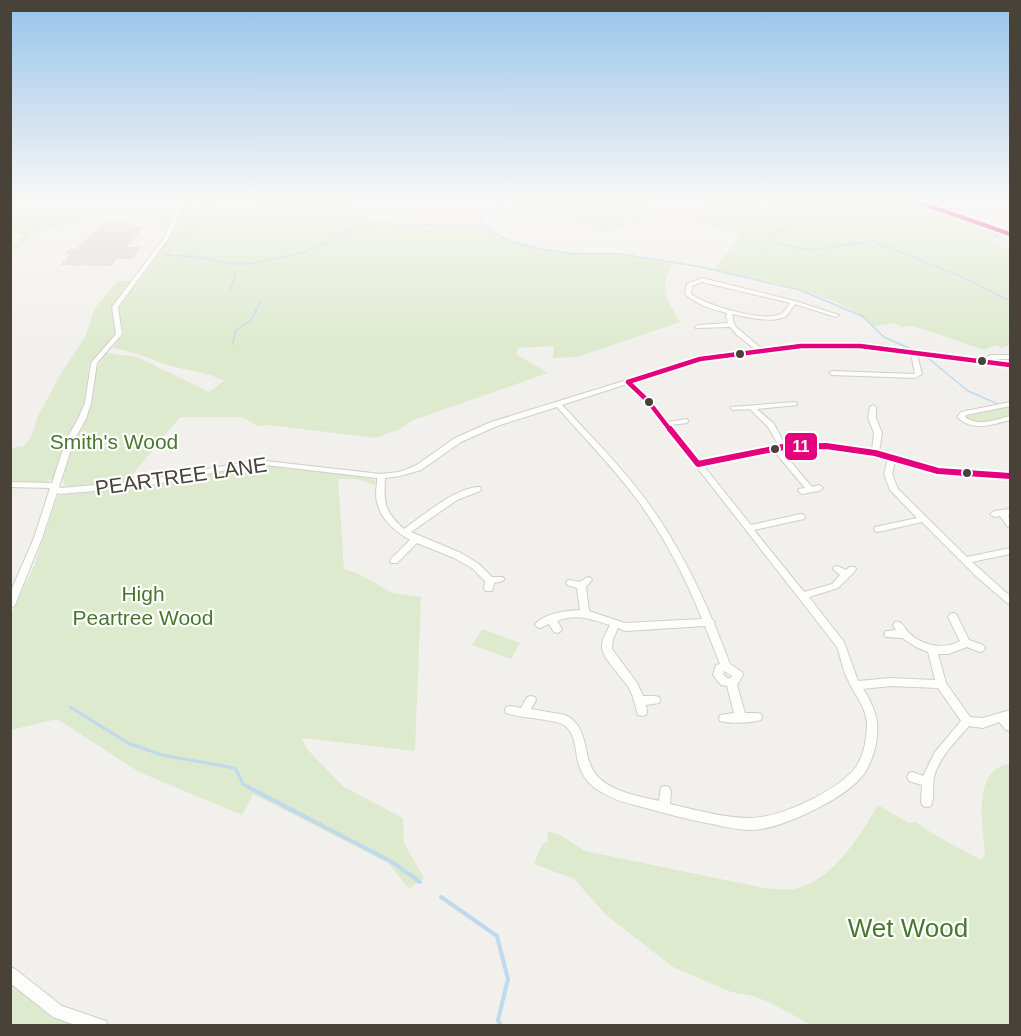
<svg xmlns="http://www.w3.org/2000/svg" width="1021" height="1036" font-family="Helvetica,sans-serif">
  <style>
    .green { fill: #deeace }
    .lines { fill: none; stroke-linecap: round; stroke-linejoin: round }
    .stream-far2 { stroke: #bfd9ed; stroke-width: 1.5 }
    .stream-far1 { stroke: #bfd9ed; stroke-width: 3 }
    .stream { stroke: #bfd9ed; stroke-width: 4 }
    .building { fill: #dbd9d5 }
    .minor-casing { stroke: #d0ceca; stroke-width: 2 }
    .highway-casing { stroke: #c9bea8; stroke-width: 2 }
    .minor { fill: #fdfdfc; fill-rule: evenodd }
    .highway { fill: #ebe7db; fill-rule: evenodd }
    .bus-1-far2-casing { stroke: #fff; stroke-width: 7 }
    .bus-1-far1-casing { stroke: #fff; stroke-width: 8 }
    .bus-1-casing { stroke: #fff; stroke-width: 10 }
    .bus-1-far2 { stroke: #e5007d; stroke-width: 4 }
    .bus-1-far1 { stroke: #e5007d; stroke-width: 4.5 }
    .bus-1 { stroke: #e5007d; stroke-width: 6 }
    .bus-dot { fill: #484238; stroke: #fff; stroke-width: 2 }
    .labels { text-anchor: middle; dominant-baseline: central; stroke-width: 4.5; stroke-linejoin: round; paint-order: stroke }
    .park-label { font-size: 21px; fill: #47782d; stroke: #fff }
    .street-label { font-size: 21px; fill: #484238; stroke: #fff }
    .near-park-label { font-size: 26px; fill: #47782d; stroke: #fff }
    .line-badge { stroke: #fff; stroke-width: 2 }
    .badge-label { font-size: 16px; text-anchor: middle; font-weight: bold; fill: #fff }
  </style>
  <rect width="100%" height="100%" fill="#f2f0ec"/>
  <path class="green" d="M11,201H31L24,212L112,209L174,212L168,227H159L165,218H152L154,214H89L76,226L39,230L11,253V249L25,234L11,233Z
    M187,201H355L372,222L480,224L507,239L540,248L577,253H622L673,264C658,289 667,299 680,322L577,357L553,358L554,346L518,348L516,354L548,373L411,421L400,429L376,438L269,425L257,426L242,417H180L127,481L84,487L65,486C56,465 83,427 90,406C96,388 92,368 106,353L137,357L209,392L224,381C206,371 187,371 168,365C149,359 133,351 113,348L124,333L117,307C124,296 134,288 142,278C159,254 172,227 187,201Z
    M514,201H910L1007,234L988,241L1006,248L1010,247V345L1002,348L995,345L984,350L914,326L903,327L895,323L874,326C844,294 757,279 714,269L742,235L700,223L703,221L689,217L709,212L695,202L682,208L670,201L647,208L660,215L652,219L647,217L607,233L552,211L496,209Z
    M117,281H133L113,307L116,334L106,348L89,363L84,407L69,435L55,478L37,486L11,482L10,448L24,446L31,437L38,416L62,372L85,337L95,308Z
    M1010,405V417L976,424L963,417L965,415Z
    M244,465L298,467L373,479L376,483L373,485L357,479H338L344,569L357,573L393,593L421,597L415,751L302,738L307,749L344,787L403,818L404,843L424,878L409,889L388,863L253,794L242,815L139,772L57,719L11,730V615L34,566L57,497L64,494Z
    M482,629L520,643L511,659L472,645Z
    M1010,764V1025H811L771,1003L753,996L731,992L673,967L606,915L574,879L534,864L542,844L548,841L547,831L560,835L585,851L764,888C774,889 783,890 793,889C832,882 859,837 878,805L909,823L916,822L935,835L981,860L985,855C983,827 971,768 1010,764Z
    M11,984H15L56,1019L75,1025L11,1026Z"/>
  <g class="lines">
    <path class="stream-far2" d="M211,201L182,241L165,255L200,257L229,264H251L297,254L328,243
      M480,224L484,216L505,201
      M335,239L356,228L380,222L397,225L480,224L506,240L540,249L573,254H622L701,267L800,290L862,316L884,337L915,351
      M770,239L775,232L790,227L792,214
      M773,243L809,250L873,241L960,276L1010,301
      M230,291L236,273
      M233,344L235,331L252,319L261,300
      M928,358L968,391L998,404"/>
    <path class="stream-far1" d="M70,707L128,743L162,755L235,768L243,784L251,788"/>
    <path class="stream" d="M248,787L392,862L420,882
      M441,897L497,936L508,979L498,1020L501,1026"/>
  </g>
  <path class="building" d="M102,223H132L130,226H145L127,247H141L132,259H117L111,266L60,265L71,254H65L70,249H76Z"/>
  <g class="lines">
    <defs>
      <path id="minor" d="M181,201H185L169,238L118,307L122,334L97,363L91,403L86,419L74,440L59,487L61,488L140,481L257,460L381,474L399,472L415,466L455,438L491,422L698,358L756,350L737,335L730,327L696,328L695,327L698,325L728,323L726,317L727,313C712,309 697,305 685,294L687,284L702,278L795,301L839,315L836,317L795,304C792,308 789,313 786,316C774,324 746,317 732,314L734,323L736,327L762,349L801,344H860L987,360V357L990,355H1010V359H993V361L1010,363V367L917,355L922,374L915,378L832,375L829,373L832,371L914,374L915,373L911,354L860,348H801L701,361L632,383L654,405L668,422L687,419L688,421L687,423L671,425L700,461L779,446L768,427L750,409L733,410L730,408L731,407L795,402L797,403V405L757,409L774,424L785,445L826,444L872,450L874,433L868,418L870,407L873,405L876,407V418L882,433L879,452L938,469L1010,474V478L938,473L895,461L892,474L898,489L967,557L1010,548V554L972,562L1010,596V604L1007,603L977,577L922,522L878,532L875,531L874,529L875,527L917,518L890,490L884,474L888,459C854,449 817,447 781,450L812,487L819,485L823,488L819,491L802,494L798,491L799,489L805,488L774,451L703,465L751,525L801,514L804,515L805,517L804,519L754,530L804,592L832,584L840,575L833,569L834,567L837,566L846,570L849,567H855L856,569L855,571L838,588L809,597L844,642L858,681L891,678L935,680L928,652L916,647L902,638L886,637L884,634L886,631L896,630L893,625L895,622C896,622 898,621 899,622C903,623 906,630 909,633C923,646 944,650 960,641L948,617L950,614L953,613L956,614L969,640L983,645L985,648L983,651L980,652L967,647L948,654H938L946,683L970,717L983,718L1010,710V718L1009,719L1010,720V731L1006,730L999,722L983,728L969,726C956,741 939,757 934,777C932,787 935,796 931,806L927,807L923,806L921,802L922,785L909,781L907,777L909,773L913,772L923,776L935,752L961,721L938,688L891,686L863,689C868,696 872,704 875,713C881,732 875,757 864,774C847,798 782,829 752,830C739,830 725,827 712,824C690,820 667,814 646,808C631,804 616,801 603,793C590,787 582,776 578,762C575,749 576,734 564,725C554,719 520,718 506,713L505,710L506,707L510,706L521,708L527,697L531,696L535,697L536,700L531,709L565,715C591,727 581,758 597,776C612,792 639,796 659,801L661,787L665,786L669,787L671,791L670,804C696,810 724,818 751,818C780,818 839,790 856,767C864,755 867,738 867,723C866,706 853,693 847,678C842,668 841,657 837,647L650,407L627,384L562,405C587,432 613,458 636,487C668,527 692,572 712,619L715,622L714,623L730,664L742,672L743,675L737,685L745,713H757L761,714L762,717L761,720C749,723 732,724 720,721L719,718L720,715L734,713L727,686L721,685L713,675L716,665L720,664L705,626L625,631L618,628L613,639L612,649L637,683L643,696H655L659,697L660,700L659,703L646,705L647,712L646,715L642,716L638,715C635,706 634,697 629,688C622,677 604,660 602,648C601,640 607,632 610,625C591,619 577,613 557,621L562,629L560,632L557,633L554,632L549,624L540,628L537,627L535,624C546,613 564,611 580,610L577,588L567,585L566,583L567,581L570,580L579,582L588,577L591,578L592,580L586,587L589,611L625,623L702,619C686,579 666,540 641,505C616,470 585,439 557,407L497,426L461,442L421,470L400,476L385,478C384,504 384,511 404,529C422,516 458,486 480,487L481,489L480,491L457,500L411,532L461,553L479,564L492,577H503L504,579L503,581L494,583L492,591H486L484,589L485,581L472,568L454,558L417,543L397,563H391L390,561L391,559L410,540C395,531 381,520 377,502C375,495 377,485 377,478L257,464L140,487L60,494L57,493L42,538L15,605L13,607L10,608V593L34,538L50,488L10,487V482L52,483L66,440L78,419L85,403L91,363L116,334L112,307L164,238ZM702,282L790,303C787,307 785,312 781,314C764,323 705,305 691,294L692,286ZM724,671L732,676L731,678H727L723,674Z
        M1010,402V406L966,415L965,417C978,427 995,420 1010,416V420C992,425 972,432 957,417L961,412Z
        M1009,509L1010,510V514L1008,515L1010,519V527L1007,526L1000,516L994,517L990,514L994,511Z
        M10,967L15,969L62,1006L106,1021L108,1026H78L53,1017L10,983Z"/>
      <path id="highway" d="M912,201H921L1010,232V236Z"/>
    </defs>
    <use href="#minor" class="minor-casing"/>
    <use href="#highway" class="highway-casing"/>
    <use href="#minor" class="minor"/>
    <use href="#highway" class="highway"/>
    <defs>
      <path id="bus-1-far2" d="M915,201L1010,234"/>
      <path id="bus-1-far1" d="M628,382L648,401L671,431
        M628,382L700,359L801,346H860L1010,365"/>
      <path id="bus-1" d="M670,429L698,464L783,447L826,446L875,453L938,471L1010,476"/>
    </defs>
    <use href="#bus-1-far2" class="bus-1-far2-casing"/>
    <use href="#bus-1-far1" class="bus-1-far1-casing"/>
    <use href="#bus-1" class="bus-1-casing"/>
    <use href="#bus-1-far2" class="bus-1-far2"/>
    <use href="#bus-1-far1" class="bus-1-far1"/>
    <use href="#bus-1" class="bus-1"/>
  </g>
  <linearGradient id="sky" x2="0" y2="1"><stop stop-color="#97c3ea"/><stop offset="0.58" stop-color="#f9f8f6"/><stop offset="1" stop-color="#f9f8f6" stop-opacity="0"/></linearGradient>
  <rect width="1021" height="346" fill="url(#sky)"/>
  <g class="bus-dot">
    <circle cx="740" cy="354" r="5"/>
    <circle cx="982" cy="361" r="5"/>
    <circle cx="649" cy="402" r="5"/>
    <circle cx="775" cy="449" r="5"/>
    <circle cx="967" cy="473" r="5"/>
  </g>
  <g class="labels">
    <g class="park-label">
      <text x="114" y="441">Smith's Wood</text>
      <text x="143" y="593">High<tspan x="143" dy="24">Peartree Wood</tspan></text>
    </g>
    <g class="street-label">
      <text transform="translate(181 476) rotate(-8)">PEARTREE LANE</text>
    </g>
    <g class="near-park-label">
      <text x="908" y="928">Wet Wood</text>
    </g>
  </g>
  <rect class="line-badge" x="784" y="432" width="34" height="29" rx="6" fill="#e5007d"/>
  <g class="badge-label">
    <text x="801" y="452">11</text>
  </g>
  <rect width="1021" height="1036" fill="none" stroke="#484238" stroke-width="24"/>
</svg>
